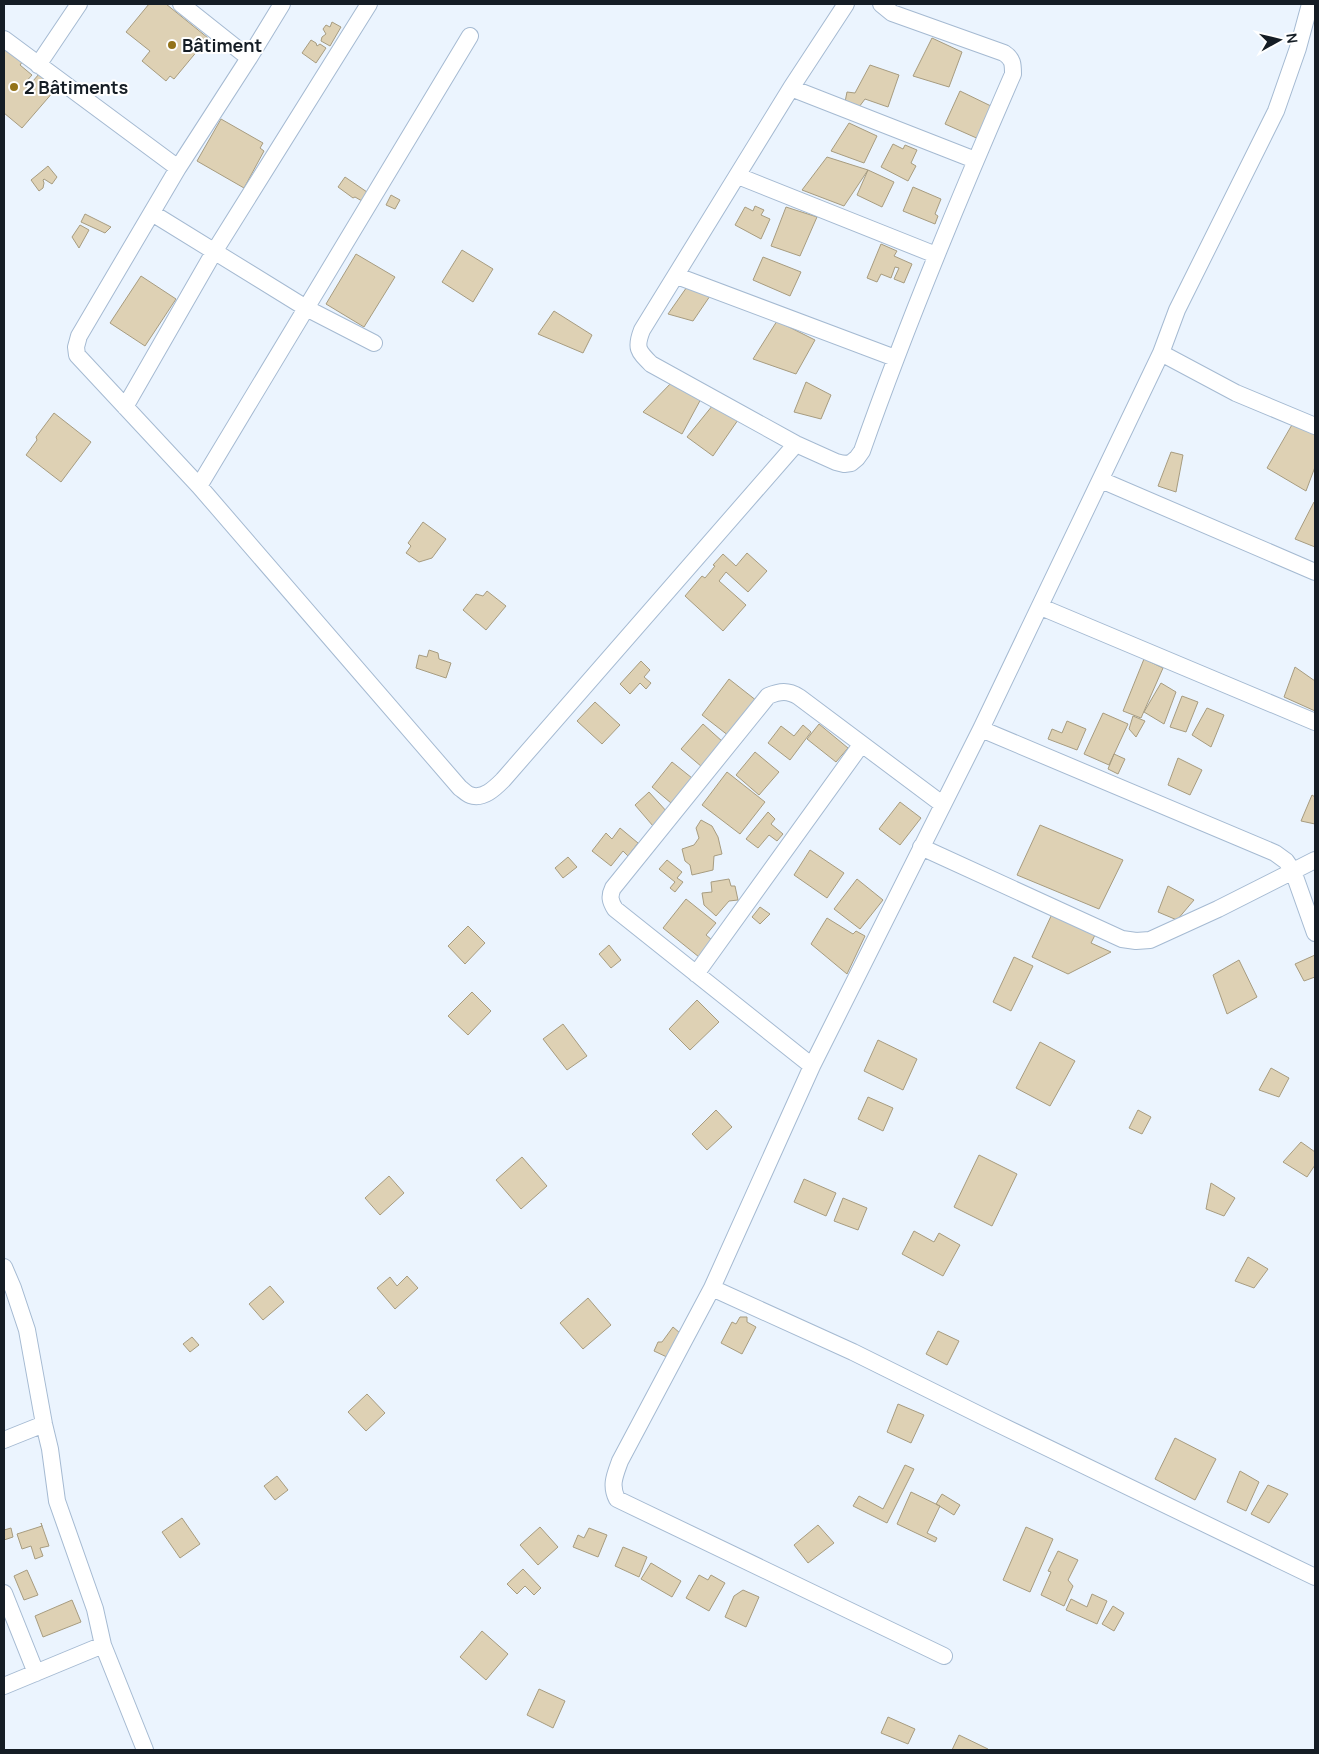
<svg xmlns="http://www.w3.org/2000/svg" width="1319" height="1754" font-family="Manrope,sans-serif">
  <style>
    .building { fill: #ded1b4; stroke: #a79c80 }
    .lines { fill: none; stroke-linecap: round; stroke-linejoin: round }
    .minor-casing { stroke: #a5bad2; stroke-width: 18 }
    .minor { stroke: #fff; stroke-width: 16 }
    .poi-dot { fill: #93731a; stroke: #fff; stroke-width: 2 }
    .labels { text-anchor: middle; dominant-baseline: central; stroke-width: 4; stroke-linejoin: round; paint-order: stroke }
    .poi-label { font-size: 18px; font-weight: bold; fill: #151d25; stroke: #fff; text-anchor: start }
  </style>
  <rect width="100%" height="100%" fill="#ebf4fe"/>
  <path class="building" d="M149,4H166L208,38L174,79L170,76L166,81L142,61L150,51L126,32Z
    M332,22L341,27L330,46L321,41L322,37L326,34L323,29L326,25L330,27Z
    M932,38L962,52L949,87L913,76Z
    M311,40L316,43L317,46L320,44L326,48L316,63L302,53Z
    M4,46L23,61L20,65L32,75L23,85L27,88L39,74L45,79V83L54,91L22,128L4,113Z
    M870,65L899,75L888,107L865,99L859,107L845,102L847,92L855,93Z
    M960,91L993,107L981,140L945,124Z
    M221,119L263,143L260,148L264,151L244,188L197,161Z
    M849,123L877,136L864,163L831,151Z
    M893,144L903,149L905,145L917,150L911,163L916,166L908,181L881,167Z
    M827,157L868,170L844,206L802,190Z
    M48,166L57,177L52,184L44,179L43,180L44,183L43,188L39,191L31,180Z
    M868,170L894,182L882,207L857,195Z
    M345,177L367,192L362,201L355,197L353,198L338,187Z
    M913,187L941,199L935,214L938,216L935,224L903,211Z
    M391,195L400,200L395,209L386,205Z
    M755,206L764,210L761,215L770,219L761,239L735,225L745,207L753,211Z
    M786,207L817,217L800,256L771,246Z
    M85,214L111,227L105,233L81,222Z
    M80,225L89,230L79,248L72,237Z
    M881,244L897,251L894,256L912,264L904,283L894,279L899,268L895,267L891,278L881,274L877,282L867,278Z
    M462,250L493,269L473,302L442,282Z
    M356,254L395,277L364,327L326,304Z
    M763,257L801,272L790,296L753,280Z
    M141,276L176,299L145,346L110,323Z
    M689,284L710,296L693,321L668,314Z
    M554,311L592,335L583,353L538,334Z
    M777,321L815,340L796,374L753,359Z
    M673,381L702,397L682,434L643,412Z
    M806,382L831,395L821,419L794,412Z
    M717,400L738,420L713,456L687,437Z
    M54,413L91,442L61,482L26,455L37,440L36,437Z
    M1293,423L1315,429V467L1306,491L1267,468Z
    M1171,452L1183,455L1176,492L1158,486Z
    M1314,502L1315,503V547L1295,539Z
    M423,522L446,539L432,558L419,562L406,553L411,546L408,543Z
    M747,553L767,571L748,592L726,572L719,581L746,605L723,631L685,596L702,576L705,578L715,566L713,565L723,554L736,566Z
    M487,591L506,606L486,630L463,610L476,594L483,596Z
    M429,650L438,653L439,659L451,663L446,678L416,668L419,655L427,657Z
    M1144,659L1163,668L1141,718L1123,711Z
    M641,661L650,670L644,677L651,683L646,689L640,683L630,694L620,684Z
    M1295,667L1315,681V711L1284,697Z
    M729,679L757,701L729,736L702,715Z
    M1161,683L1176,692L1164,724L1144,712Z
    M1182,696L1198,702L1186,732L1170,727Z
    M595,702L620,725L602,744L577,721Z
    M1207,708L1224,715L1211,747L1192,735Z
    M1103,713L1128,724L1109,765L1084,754Z
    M1133,716L1145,721L1136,737L1129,729Z
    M1067,721L1086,729L1077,750L1048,739L1052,729L1062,733Z
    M703,724L723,742L702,767L681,749Z
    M819,724L848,748L836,762L807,739Z
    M803,725L811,732L790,760L768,743L781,726L794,736Z
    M755,752L779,772L759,795L736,775Z
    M1114,754L1125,759L1118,774L1108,769Z
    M1178,758L1202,770L1190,795L1168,785Z
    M672,762L692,778L671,803L652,787Z
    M727,772L765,802L740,834L702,805Z
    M649,792L668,813L653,826L635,805Z
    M1312,795L1315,797V824L1301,821Z
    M900,802L921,818L900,845L879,829Z
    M768,812L775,819L771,824L783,834L777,841L769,835L758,848L746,839Z
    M701,820L712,826L718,837L722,854L714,856L713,870L692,875L690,865L685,861L682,849L694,845L699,838L696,828Z
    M1040,825L1123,860L1099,909L1017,875Z
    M620,828L638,843L628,856L623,851L611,866L592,851L606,833L612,839Z
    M810,850L844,873L827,898L794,875Z
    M568,857L577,867L563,878L555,868Z
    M667,860L682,872L677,878L683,882L675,892L670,888L675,882L659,869Z
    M729,879L731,886H735L738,900L729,901L716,916L704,905L702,893L712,892L711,882Z
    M857,879L883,900L860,929L834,909Z
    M1168,886L1194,900L1177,920L1158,912Z
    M686,899L716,923L706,935L712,940L699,957L663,928Z
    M760,907L770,914L760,924L752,917Z
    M1052,914L1096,933L1091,943L1111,952L1068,974L1032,957Z
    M827,918L853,934L856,931L865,936L847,974L811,944Z
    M468,926L485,943L465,964L448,946Z
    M609,945L621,960L611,968L599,954Z
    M1315,955V977L1304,981L1295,964Z
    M1014,957L1033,966L1011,1011L993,1002Z
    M1239,960L1257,997L1227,1014L1213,975Z
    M472,992L491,1011L468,1035L448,1016Z
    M697,1000L719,1022L690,1050L669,1029Z
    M563,1024L587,1056L567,1070L543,1039Z
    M878,1040L917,1059L903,1090L864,1071Z
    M1040,1042L1075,1061L1050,1106L1016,1088Z
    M1271,1068L1289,1078L1279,1097L1259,1090Z
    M868,1097L893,1108L883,1131L858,1119Z
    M716,1110L732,1127L707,1150L692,1134Z
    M1138,1110L1151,1117L1142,1134L1129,1128Z
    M1301,1142L1315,1152V1165L1307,1177L1283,1162Z
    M979,1155L1017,1174L992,1226L954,1207Z
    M522,1157L547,1186L521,1209L496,1180Z
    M389,1176L404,1193L380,1215L365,1198Z
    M804,1179L836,1193L826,1216L794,1202Z
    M1211,1183L1235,1198L1224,1216L1206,1209Z
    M843,1198L867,1208L858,1230L834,1221Z
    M914,1231L934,1242L939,1233L960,1245L943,1276L902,1254Z
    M1248,1257L1268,1269L1254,1288L1235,1281Z
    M407,1276L418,1288L395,1309L377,1288L390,1277L397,1286Z
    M270,1286L284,1302L263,1320L249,1304Z
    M588,1298L611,1325L583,1349L560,1323Z
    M740,1317H747V1322L756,1327L742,1354L721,1343L732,1322L736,1324Z
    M673,1327L680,1333L669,1358L654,1351L658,1342H662Z
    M938,1331L959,1341L947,1365L926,1354Z
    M192,1337L199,1345L190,1352L183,1344Z
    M367,1394L385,1413L366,1431L348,1412Z
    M898,1404L924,1415L911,1443L887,1432Z
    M1175,1438L1216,1459L1195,1500L1155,1479Z
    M905,1465L914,1469L887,1523L853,1506L859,1496L883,1509Z
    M1240,1471L1259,1482L1246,1511L1227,1502Z
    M277,1476L288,1490L275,1500L264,1486Z
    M1268,1485L1288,1494L1269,1523L1251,1514Z
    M911,1492L940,1506L927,1533L937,1538L935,1542L897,1524Z
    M942,1494L960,1505L954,1515L936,1504Z
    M182,1518L200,1544L180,1558L162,1532Z
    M41,1523L49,1546L40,1548L43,1556L35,1559L31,1546L22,1549L17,1534L42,1526Z
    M818,1525L834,1543L808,1563L794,1545Z
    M540,1527L558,1547L538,1565L520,1545Z
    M1026,1527L1053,1539L1030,1592L1003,1580Z
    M11,1528L13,1537L4,1540V1530Z
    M589,1528L607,1535L598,1557L573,1547L578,1535L584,1538Z
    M623,1547L647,1557L639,1577L615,1566Z
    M1058,1551L1078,1560L1068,1580L1073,1586L1064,1606L1041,1595L1051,1572L1048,1571Z
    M651,1563L681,1581L672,1597L641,1579Z
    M523,1569L541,1588L534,1595L525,1586L517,1594L507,1584Z
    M27,1570L38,1595L24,1600L14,1576Z
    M699,1575L708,1580L711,1575L725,1583L709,1611L686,1598Z
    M743,1590L759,1597L746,1627L725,1617L734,1596Z
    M1092,1594L1107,1601L1097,1624L1066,1610L1071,1599L1087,1607Z
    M72,1600L81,1622L43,1637L35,1616Z
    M1113,1606L1124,1613L1114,1631L1102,1624Z
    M482,1631L508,1654L486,1680L460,1657Z
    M539,1689L565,1701L553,1728L527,1715Z
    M888,1717L915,1729L908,1744L881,1733Z
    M959,1735L988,1749V1750H952Z"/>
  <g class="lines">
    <defs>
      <path id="minor" d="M181,4L249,58
        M282,4L249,58L178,168L79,336L76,347L77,355L199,486L460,788C463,790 467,794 470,795C483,800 495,788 503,780L796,444
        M846,4L791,88L642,330C635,348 638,351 651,364L796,444L836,462L844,464L851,463L857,458L862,451C907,323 959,198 1013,74C1013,64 1013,59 1004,53L892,13L881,4
        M4,39L178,168
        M38,65L79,4
        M791,88L975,160
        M738,176L936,255
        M152,213L306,308L374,343
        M677,276L895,358
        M1161,353L1236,393L1315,426
        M125,407L214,252L369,4
        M1101,480L1315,572
        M199,486L470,36
        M1041,607L1315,722
        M981,729L1275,853L1286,861L1293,871L1315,933
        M921,847L1122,939L1136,941L1150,940L1218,909L1315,860
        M696,974L861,745
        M812,1066L615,909C610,901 609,896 613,888L768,696C780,691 788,690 799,697L942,804
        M4,1267L13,1288L27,1330L44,1424L50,1449L57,1501L95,1609L103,1645L145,1750
        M712,1288L853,1352L990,1420L1315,1577
        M4,1440L44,1424
        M4,1593L36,1673
        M944,1656L617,1499C610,1485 615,1475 620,1461L712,1288L812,1066L981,729L1161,353L1177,310L1276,111L1298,48L1310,4
        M4,1686L103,1645"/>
    </defs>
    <use href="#minor" class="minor-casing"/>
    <use href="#minor" class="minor"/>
  </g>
  <g class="poi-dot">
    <circle cx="172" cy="45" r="5"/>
    <circle cx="14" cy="87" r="5"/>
  </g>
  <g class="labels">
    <g class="poi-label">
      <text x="182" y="45">Bâtiment</text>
      <text x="24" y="87">2 Bâtiments</text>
    </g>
  </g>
  <rect width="1319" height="1754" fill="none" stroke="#151d25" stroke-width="10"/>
  <g transform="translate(1279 40) rotate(82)" stroke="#ffffff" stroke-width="4" paint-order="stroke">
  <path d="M0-4L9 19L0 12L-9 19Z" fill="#151d25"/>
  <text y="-8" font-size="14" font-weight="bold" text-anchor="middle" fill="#151d25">N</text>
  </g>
</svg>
